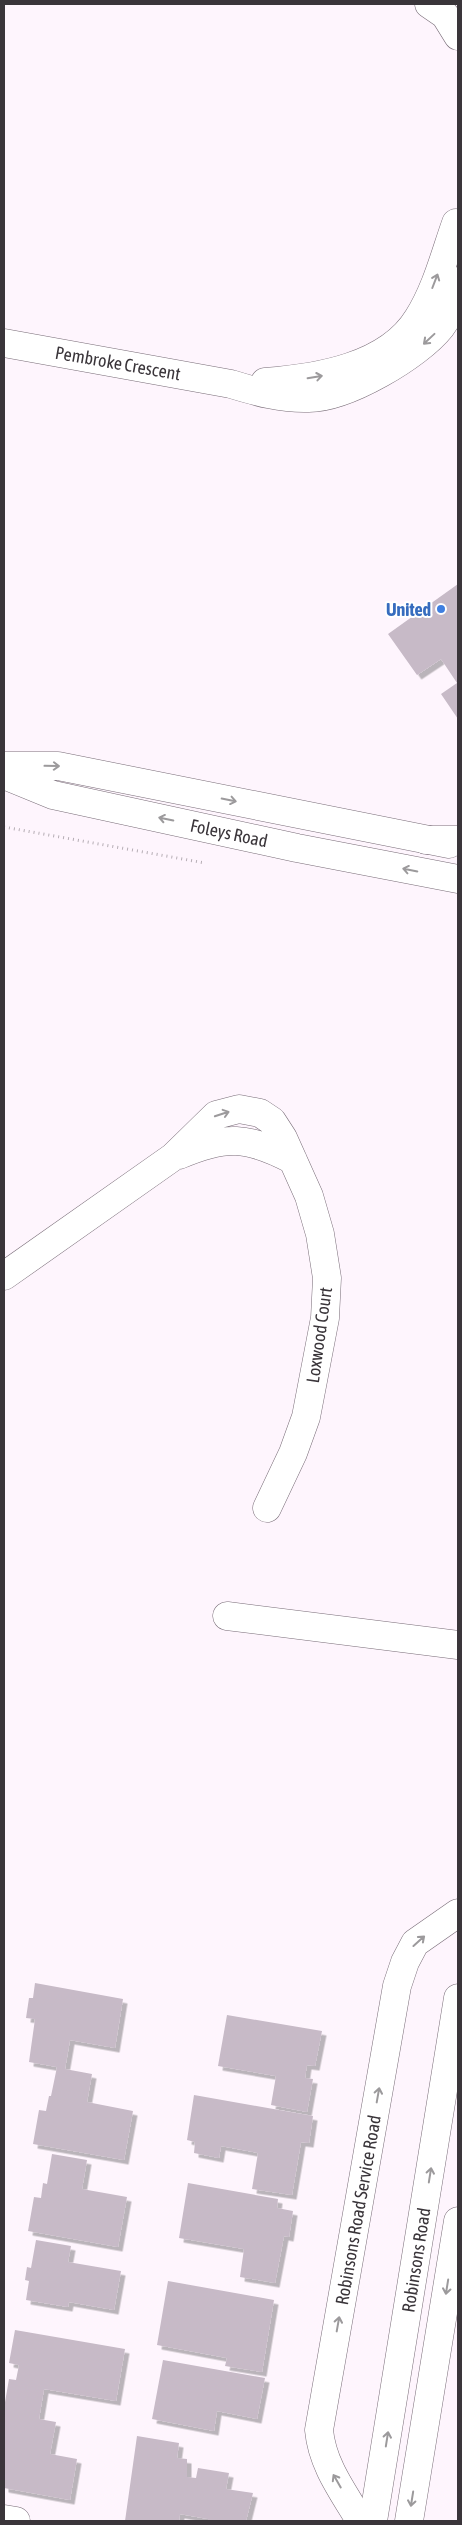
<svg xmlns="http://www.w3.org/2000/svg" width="462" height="2525" font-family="'Asap Condensed',sans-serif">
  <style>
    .building { fill: #c7bac7; filter: url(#shadow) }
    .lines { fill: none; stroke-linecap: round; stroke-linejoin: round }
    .minor-casing { stroke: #786c77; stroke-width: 29 }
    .major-casing { stroke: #786c77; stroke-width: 29 }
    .path { stroke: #b5adb4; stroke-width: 3; stroke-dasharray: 1 4; stroke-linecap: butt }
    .minor { stroke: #fff; stroke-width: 28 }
    .major { stroke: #fff; stroke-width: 28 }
    .oneway { stroke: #9c9a9c }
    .shop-dot { fill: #3f7fe0; stroke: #fff; stroke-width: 2 }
    .labels { text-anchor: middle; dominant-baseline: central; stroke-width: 4; stroke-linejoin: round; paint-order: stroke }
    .street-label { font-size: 18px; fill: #3a353a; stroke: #fff }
    .shop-label { font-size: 18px; font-weight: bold; fill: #366cbe; stroke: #fff; text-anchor: end }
  </style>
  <defs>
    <filter id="shadow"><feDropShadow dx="4.5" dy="4.5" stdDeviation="0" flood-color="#0004"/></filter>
  </defs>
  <rect width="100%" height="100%" fill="#fef5fd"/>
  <path class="building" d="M458,584V719L441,694L457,683L441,659L417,675L388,634Z
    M35,1983L123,1999L115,2048L70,2040L65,2069L92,2074L87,2102L133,2111L124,2160L33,2144L39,2110L46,2111L49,2096H51L57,2067L29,2062L35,2019L26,2018L29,1998H33Z
    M227,2015L322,2031L315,2066L307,2065L305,2078L313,2079L307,2112L271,2105L276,2076L218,2066Z
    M194,2095L313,2116L309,2143L301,2142L292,2195L252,2189L258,2153L221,2146L219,2158L194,2153L195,2142L187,2140Z
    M52,2154L87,2160L82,2189L127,2197L118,2247L28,2231L34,2197L41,2198L43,2183L47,2184Z
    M188,2183L278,2199L277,2208L293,2211L289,2237L284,2236L275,2283L240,2277L244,2249L179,2238Z
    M36,2240L71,2246L68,2262L121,2271L114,2310L69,2302L68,2307L26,2300L29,2281L25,2280L27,2267L31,2268Z
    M168,2281L274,2300L262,2372L225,2366L227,2358L157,2345Z
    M15,2330L125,2349L116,2401L44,2389L39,2419L56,2422L50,2454L77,2459L70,2500L4,2488V2408L9,2379L16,2380L19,2365L9,2363Z
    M163,2360L265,2378L257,2419L217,2411L214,2431L152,2419Z
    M137,2436L179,2443L177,2458L187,2459V2477L196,2478L198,2468L229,2473L226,2489L253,2493L246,2521H208V2519L180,2514L179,2521H125Z"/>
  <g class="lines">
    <defs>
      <path id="minor" d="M429,4L445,15L458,36
        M4,343L231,384C257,392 282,399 309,398C347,398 418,356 441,327C451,314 456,297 458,281
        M265,382C317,378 388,367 418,318C436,290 445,254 456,223
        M4,766H58L449,844
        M4,775L53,795L297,848L458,879
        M179,1155C226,1135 247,1136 293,1160
        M4,1276L173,1157L216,1115L239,1109L260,1113L272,1121L283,1138L309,1196L320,1234L327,1278L325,1318L306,1417L293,1453L267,1508
        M227,1616L458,1645
        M4,2519L16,2521
        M364,2521L358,2517C341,2489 322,2463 319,2430L397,1986L405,1962L415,1943L458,1913"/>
      <path id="major" d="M426,840H458
        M373,2521L458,1998
        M409,2521L458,2221"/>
    </defs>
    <use href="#minor" class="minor-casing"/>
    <use href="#major" class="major-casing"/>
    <path class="path" d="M4,827L205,863"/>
    <use href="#minor" class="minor"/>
    <use href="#major" class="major"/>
  </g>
  <defs><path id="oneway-shaft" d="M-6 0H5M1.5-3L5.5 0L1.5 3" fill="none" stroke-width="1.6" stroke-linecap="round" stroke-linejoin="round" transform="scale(1.25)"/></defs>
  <g class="oneway">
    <use href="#oneway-shaft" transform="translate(435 281) rotate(-69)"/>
    <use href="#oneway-shaft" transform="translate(429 339) rotate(137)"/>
    <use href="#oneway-shaft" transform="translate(315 377) rotate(-9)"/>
    <use href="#oneway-shaft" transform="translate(52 766) rotate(1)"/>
    <use href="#oneway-shaft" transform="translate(229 800) rotate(11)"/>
    <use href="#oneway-shaft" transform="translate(166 819) rotate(-168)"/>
    <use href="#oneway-shaft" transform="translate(410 870) rotate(-169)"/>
    <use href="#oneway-shaft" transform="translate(222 1114) rotate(-18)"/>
    <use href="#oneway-shaft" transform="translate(419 1941) rotate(-42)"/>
    <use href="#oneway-shaft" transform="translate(378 2095) rotate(-80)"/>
    <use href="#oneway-shaft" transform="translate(430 2175) rotate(-81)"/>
    <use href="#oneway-shaft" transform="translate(447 2287) rotate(99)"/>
    <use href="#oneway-shaft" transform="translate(338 2324) rotate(-80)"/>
    <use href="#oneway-shaft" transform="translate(387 2439) rotate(-81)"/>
    <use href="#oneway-shaft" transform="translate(337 2481) rotate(-120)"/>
    <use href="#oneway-shaft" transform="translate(412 2499) rotate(99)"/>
  </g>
  <circle class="shop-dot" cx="441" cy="609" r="5"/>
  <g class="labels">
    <g class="street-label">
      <text transform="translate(118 363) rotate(10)">Pembroke Crescent</text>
      <text transform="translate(229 833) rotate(12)">Foleys Road</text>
      <text transform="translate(319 1335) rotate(-82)">Loxwood Court</text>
      <text transform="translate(358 2210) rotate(-80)">Robinsons Road Service Road</text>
      <text transform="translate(416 2260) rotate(-81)">Robinsons Road</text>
    </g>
    <g class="shop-label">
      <text x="431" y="609">United</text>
    </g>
  </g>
  <rect width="462" height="2525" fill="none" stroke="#3a353a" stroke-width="10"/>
</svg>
